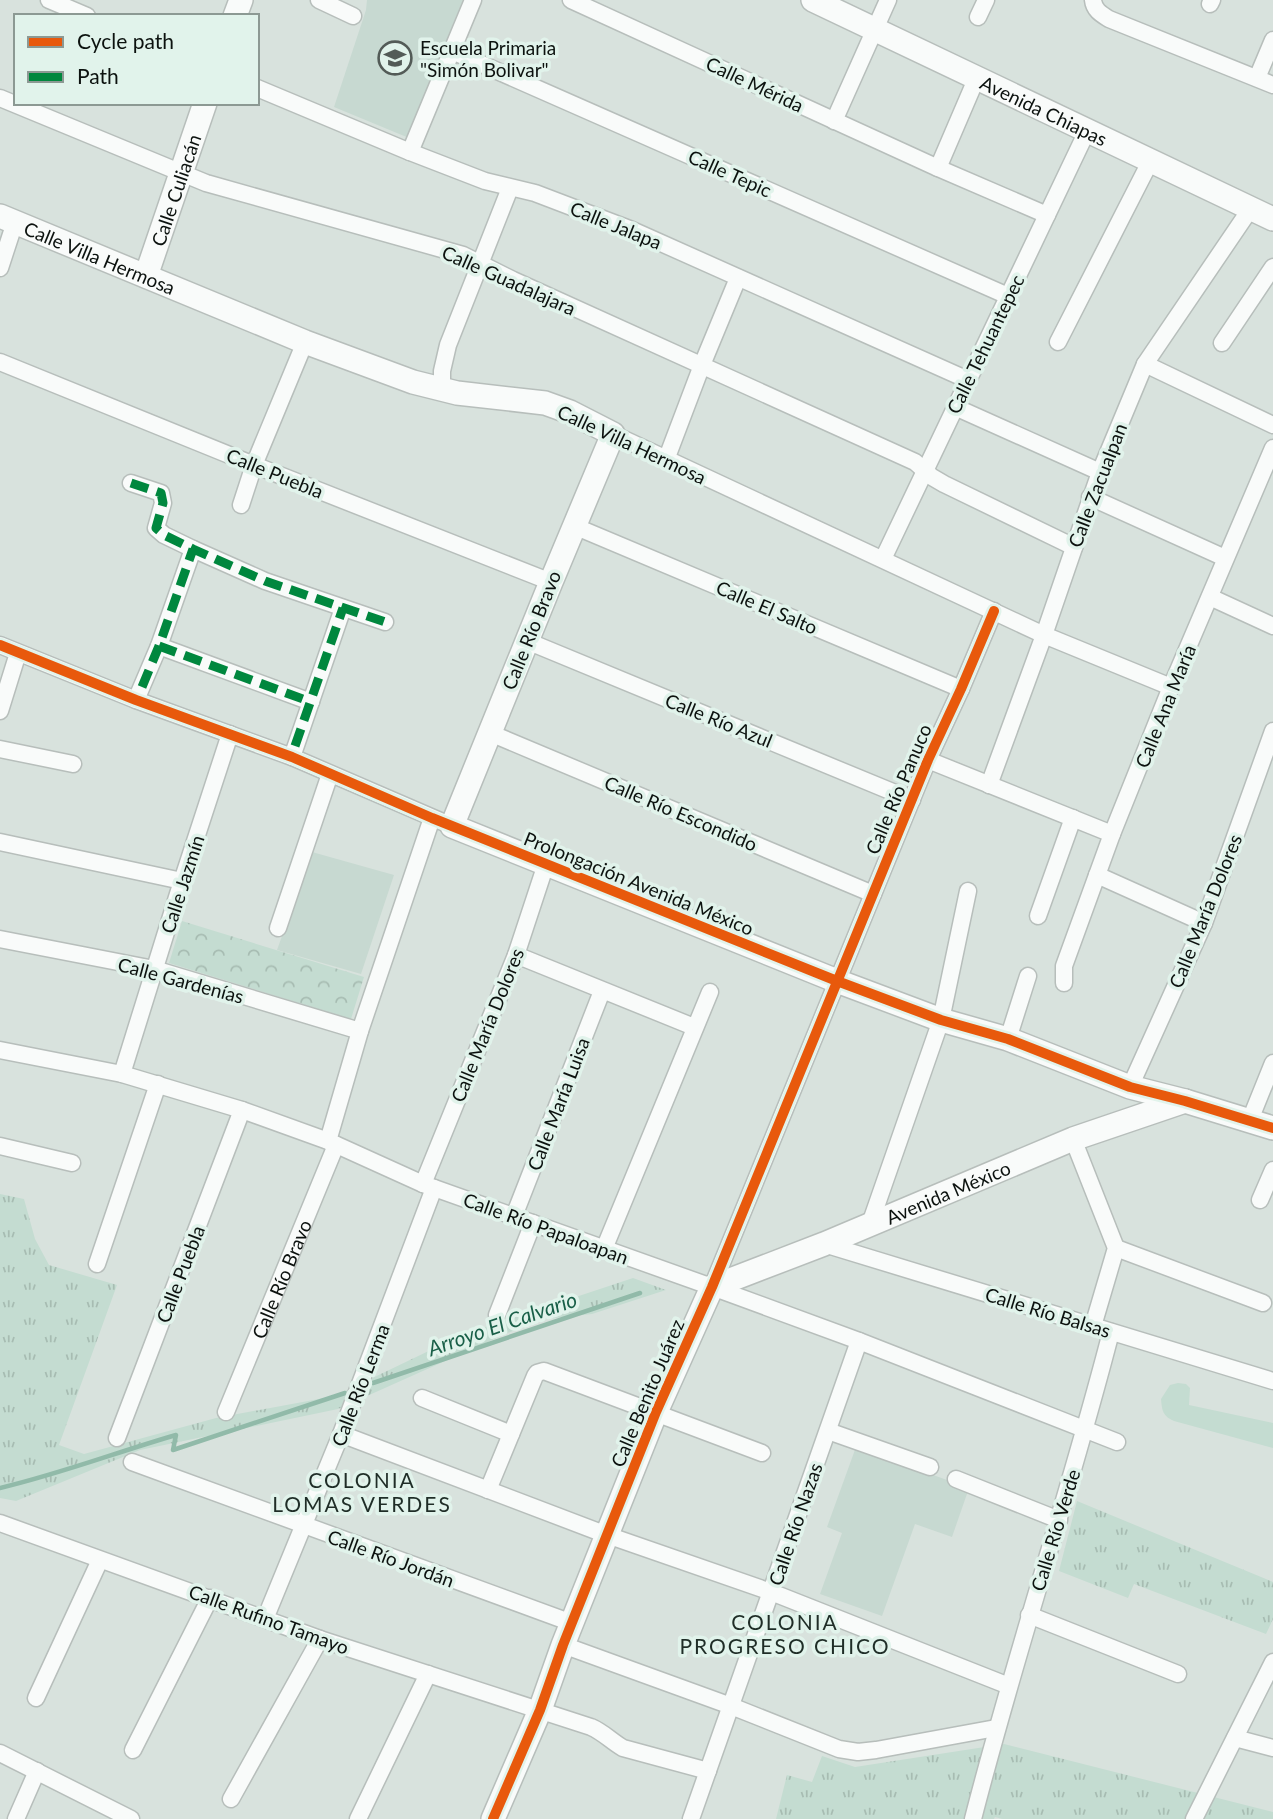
<svg xmlns="http://www.w3.org/2000/svg" width="1273" height="1819" font-family="Lato,sans-serif">
  <style>
    .built { fill: #c7d9d1 }
    .grass { fill: url(#grass-tufts) }
    .park { fill: url(#park-crowns) }
    .pitch { fill: #c4dcd1 }
    .lines { fill: none; stroke-linecap: round; stroke-linejoin: round }
    .stream { stroke: #91baa9; stroke-width: 4.5 }
    .street-casing { stroke: #b7bebb; stroke-width: 19 }
    .secondary-casing { stroke: #b7bebb; stroke-width: 26 }
    .street { stroke: #f9fbfa; stroke-width: 16 }
    .secondary { stroke: #f9fbfa; stroke-width: 23 }
    .quiet { stroke: #00873e; stroke-width: 9; stroke-dasharray: 18 9; stroke-linecap: butt }
    .cycleway-casing { stroke: #e1f3eb; stroke-width: 15 }
    .cycleway { stroke: #e8590c; stroke-width: 10 }
    .labels { text-anchor: middle; dominant-baseline: central; stroke-width: 7; stroke-linejoin: round; paint-order: stroke }
    .poi-label { font-size: 19px; fill: #0c120f; stroke: #e1f3eb; text-anchor: start }
    .street-label { font-size: 19px; fill: #0c120f; stroke: #e1f3eb }
    .water-label { font-size: 21px; font-style: italic; fill: #195f48; stroke: #e1f3eb }
    .neighbourhood-label { font-size: 21px; letter-spacing: 2px; fill: #1f2d27; stroke: #e1f3eb }
  </style>
  <defs>
    <pattern id="grass-tufts" width="24" height="20" patternUnits="userSpaceOnUse" patternTransform="scale(1.75)"><rect width="24" height="20" fill="#c4dcd1"/><path d="M3 7l-1-3M5 7V3M7 7l1-3M15 17l-1-3M17 17v-4M19 17l1-3" fill="none" stroke="#a7bcb2"/></pattern>
    <pattern id="park-crowns" width="20" height="18" patternUnits="userSpaceOnUse" patternTransform="scale(1.75)"><rect width="20" height="18" fill="#c4dcd1"/><path d="M2 6a3 3 0 1 1 6 0M12 15a3 3 0 1 1 6 0" fill="none" stroke="#a7bcb2"/></pattern>
  </defs>
  <rect width="100%" height="100%" fill="#d8e2dd"/>
  <path class="built" d="M367,0H463L409,138L334,107L366,10Z
    M312,852L394,875L361,974L277,950Z
    M856,1447L969,1488L952,1537L915,1524L882,1616L820,1594L842,1533L827,1527Z"/>
  <path class="grass" d="M0,1194L24,1199L35,1239L49,1265L117,1285L59,1445L84,1454L216,1418L335,1396L464,1334L633,1278L666,1290L592,1314L537,1320L338,1409L140,1450L16,1501L0,1498Z
    M1077,1501L1273,1582V1619L1266,1634L1134,1584L1128,1598L1059,1571Z
    M1004,1744L1273,1812V1819H1002L995,1817L994,1819H776L787,1775L812,1782L822,1756L855,1767Z"/>
  <path class="park" d="M182,921L364,977L351,1019L169,963Z"/>
  <path class="pitch" d="M1178,1383L1186,1384L1190,1388L1189,1405L1273,1423V1448L1174,1421C1163,1416 1162,1411 1161,1399L1170,1385Z"/>
  <g class="lines">
    <path class="stream" d="M373,1383L640,1293
      M0,1488C60,1474 117,1452 176,1435L173,1450L345,1393"/>
    <defs>
      <g id="street">
        <path d="M49,0L87,16"/>
        <path d="M319,0L353,16"/>
        <path d="M571,0L938,168L1047,215"/>
        <path d="M1093,0C1094,10 1101,14 1109,19L1273,85"/>
        <path d="M1210,4L1212,0"/>
        <path d="M978,17L986,0"/>
        <path d="M452,51L1008,296"/>
        <path d="M1257,78L1273,40"/>
        <path d="M257,88L410,152L485,181L535,193L632,230L968,380"/>
        <path d="M0,98L206,183L463,255L513,280L915,462L932,477L944,484L1074,547"/>
        <path d="M834,121L888,0"/>
        <path d="M410,152L473,0"/>
        <path d="M938,168L977,77"/>
        <path d="M0,268L15,222"/>
        <path d="M1058,342L1151,160"/>
        <path d="M1222,343L1273,267"/>
        <path d="M0,362L254,465L551,582"/>
        <path d="M1145,364L1273,425"/>
        <path d="M442,390V371L448,345L510,188"/>
        <path d="M955,407L1100,472"/>
        <path d="M613,434L1044,635L1171,687"/>
        <path d="M666,460L702,365L738,278"/>
        <path d="M131,483L161,493L163,503L156,528L164,535L193,549L265,581L385,622"/>
        <path d="M1090,497L1225,558"/>
        <path d="M241,505L254,465L305,342"/>
        <path d="M574,526L961,689"/>
        <path d="M883,559L1088,129"/>
        <path d="M1210,597L1273,626"/>
        <path d="M527,641L912,800"/>
        <path d="M0,645L136,700L292,757L452,826"/>
        <path d="M159,646L311,702"/>
        <path d="M136,700L159,646L193,549"/>
        <path d="M0,711L18,653"/>
        <path d="M490,733L873,894"/>
        <path d="M0,749L73,764"/>
        <path d="M292,757L343,608"/>
        <path d="M928,760L1112,834"/>
        <path d="M989,785L1044,635L1100,472L1145,364L1251,208"/>
        <path d="M0,842L182,881"/>
        <path d="M1097,875L1204,923"/>
        <path d="M1038,916L1073,818"/>
        <path d="M278,928L330,774"/>
        <path d="M0,939L154,969L360,1031"/>
        <path d="M516,955L694,1027"/>
        <path d="M1064,983V966L1112,834L1171,687L1273,448"/>
        <path d="M1008,1039L1028,976"/>
        <path d="M0,1050L122,1074L242,1110L328,1141L423,1184L712,1287L859,1341L1117,1442"/>
        <path d="M122,1074L182,881L230,734"/>
        <path d="M1130,1087L1204,923L1273,731"/>
        <path d="M1250,1120L1273,1063"/>
        <path d="M1073,1139L1116,1248L1093,1326"/>
        <path d="M328,1141L360,1031L432,818"/>
        <path d="M0,1146L72,1163"/>
        <path d="M423,1184L516,955L546,864"/>
        <path d="M1260,1200L1273,1170"/>
        <path d="M514,1216L602,991"/>
        <path d="M870,1224L941,1020L968,891"/>
        <path d="M824,1244L1273,1381"/>
        <path d="M1116,1248L1263,1303"/>
        <path d="M604,1249L710,992"/>
        <path d="M97,1264L158,1084"/>
        <path d="M712,1287L928,760L961,689L994,611"/>
        <path d="M497,1315L533,1223"/>
        <path d="M422,1398L511,1434"/>
        <path id="s1" d="M226,1412L336,1145"/>
        <path d="M828,1431L930,1467"/>
        <path d="M341,1434L607,1535L771,1592L1009,1686"/>
        <path d="M117,1438L242,1110"/>
        <path d="M132,1462L572,1623"/>
        <path d="M956,1479L1059,1520"/>
        <path d="M488,1490L535,1376L537,1373L544,1371L762,1453"/>
        <path d="M0,1523L320,1639L591,1727C603,1732 611,1741 623,1748L708,1771"/>
        <path d="M1029,1615L1178,1674"/>
        <path d="M265,1619L341,1434L434,1188"/>
        <path d="M563,1645L731,1706L839,1749L858,1752L876,1750L996,1728"/>
        <path d="M36,1698L100,1560"/>
        <path d="M1235,1738L1273,1748"/>
        <path d="M133,1750L210,1598"/>
        <path d="M0,1753L131,1819"/>
        <path d="M231,1799L320,1639"/>
        <path d="M16,1819L37,1771"/>
        <path d="M358,1819L428,1674"/>
        <path d="M691,1819L859,1341"/>
        <path d="M973,1819C1015,1655 1069,1495 1111,1332"/>
        <path d="M1194,1819L1273,1662"/>
      </g>
      <g id="secondary">
        <path id="s2" d="M813,0L1273,219"/>
        <path d="M235,16L241,0"/>
        <path id="s3" d="M0,216L305,342L413,382L457,393L545,403L570,412L613,434L551,582L452,826L837,981L941,1020L1008,1039L1130,1087L1185,1101L1273,1128"/>
        <path id="s4" d="M146,276L205,103"/>
        <path id="s5" d="M493,1819L540,1710L563,1645L656,1412L712,1287L824,1244L1073,1139L1185,1101"/>
      </g>
    </defs>
    <use href="#street" class="street-casing"/>
    <use href="#secondary" class="secondary-casing"/>
    <use href="#street" class="street"/>
    <use href="#secondary" class="secondary"/>
    <path class="quiet" d="M131,483L161,493L163,503L156,528L164,535L193,549L265,581L385,622
      M159,646L311,702
      M142,687L159,646L193,549
      M295,746L343,608"/>
    <defs>
      <path id="cycleway" d="M0,645L136,700L292,757L432,818L837,981L941,1020L1008,1039L1130,1087L1185,1101L1273,1128
        M493,1819L540,1710L563,1645L656,1412L712,1287L928,760L961,689L994,611"/>
    </defs>
    <use href="#cycleway" class="cycleway-casing"/>
    <use href="#cycleway" class="cycleway"/>
  </g>
  <defs>
    <symbol id="school-ring" viewBox="-11 -11 22 22"><circle r="9.5" fill="#e1f3eb" stroke="#535b57" stroke-width="1.5"/><path d="M0-5L7-2L0 1L-7-2ZM-4 1L0 2.5L4 1V4Q0 6-4 4Z" fill="#535b57"/></symbol>
  </defs>
  <g fill-rule="evenodd">
    <use href="#school-ring" x="376" y="39" width="38" height="38"/>
  </g>
  <g class="labels">
    <g class="poi-label">
      <text x="420" y="47">Escuela Primaria<tspan x="420" dy="22">"Simón Bolivar"</tspan></text>
    </g>
    <g class="street-label">
      <text transform="translate(755 84) rotate(25)">Calle Mérida</text>
      <text stroke="none"><textPath href="#s2" startOffset="256">Avenida Chiapas</textPath></text>
      <text transform="translate(730 173) rotate(24)">Calle Tepic</text>
      <text stroke="none"><textPath href="#s4" startOffset="91">Calle Culiacán</textPath></text>
      <text transform="translate(616 225) rotate(22)">Calle Jalapa</text>
      <text stroke="none"><textPath href="#s3" startOffset="108">Calle Villa Hermosa</textPath></text>
      <text transform="translate(509 280) rotate(24)">Calle Guadalajara</text>
      <text transform="translate(985 344) rotate(-64)">Calle Tehuantepec</text>
      <text transform="translate(632 444) rotate(25)">Calle Villa Hermosa</text>
      <text transform="translate(275 473) rotate(22)">Calle Puebla</text>
      <text transform="translate(1097 485) rotate(-69)">Calle Zacualpan</text>
      <text transform="translate(767 607) rotate(23)">Calle El Salto</text>
      <text transform="translate(531 630) rotate(-68)">Calle Río Bravo</text>
      <text transform="translate(1165 706) rotate(-68)">Calle Ana María</text>
      <text transform="translate(719 720) rotate(22)">Calle Río Azul</text>
      <text transform="translate(898 789) rotate(-67)">Calle Río Panuco</text>
      <text transform="translate(681 813) rotate(23)">Calle Río Escondido</text>
      <text transform="translate(639 883) rotate(22)">Prolongación Avenida México</text>
      <text transform="translate(182 884) rotate(-72)">Calle Jazmín</text>
      <text transform="translate(1205 911) rotate(-68)">Calle María Dolores</text>
      <text transform="translate(181 980) rotate(15)">Calle Gardenías</text>
      <text transform="translate(487 1025) rotate(-68)">Calle María Dolores</text>
      <text transform="translate(558 1104) rotate(-69)">Calle María Luisa</text>
      <text stroke="none"><textPath href="#s5" startOffset="830">Avenida México</textPath></text>
      <text transform="translate(546 1228) rotate(20)">Calle Río Papaloapan</text>
      <text transform="translate(180 1274) rotate(-69)">Calle Puebla</text>
      <text stroke="none"><textPath href="#s1" startOffset="144">Calle Río Bravo</textPath></text>
      <text transform="translate(1048 1312) rotate(17)">Calle Río Balsas</text>
      <text transform="translate(360 1385) rotate(-69)">Calle Río Lerma</text>
      <text transform="translate(647 1393) rotate(-67)">Calle Benito Juárez</text>
      <text transform="translate(795 1524) rotate(-71)">Calle Río Nazas</text>
      <text transform="translate(1055 1530) rotate(-73)">Calle Río Verde</text>
      <text transform="translate(391 1558) rotate(20)">Calle Río Jordán</text>
      <text transform="translate(269 1619) rotate(20)">Calle Rufino Tamayo</text>
    </g>
    <g class="water-label">
      <text transform="translate(502 1323) rotate(-19)">Arroyo El Calvario</text>
    </g>
    <g class="neighbourhood-label">
      <text x="362" y="1479">COLONIA<tspan x="362" dy="24">LOMAS VERDES</tspan></text>
      <text x="785" y="1621">COLONIA<tspan x="785" dy="24">PROGRESO CHICO</tspan></text>
    </g>
  </g>
  <rect x="14" y="14" width="245" height="91" fill="#e1f3eb" stroke="#8c9993" stroke-width="2"/>
  <rect x="28" y="37" width="35" height="10" fill="#e8590c" stroke="#8c9993" stroke-width="2"/>
  <text x="77" y="49" font-size="21" fill="#0c120f">Cycle path</text>
  <rect x="28" y="72" width="35" height="10" fill="#00873e" stroke="#8c9993" stroke-width="2"/>
  <text x="77" y="84" font-size="21" fill="#0c120f">Path</text>
</svg>
